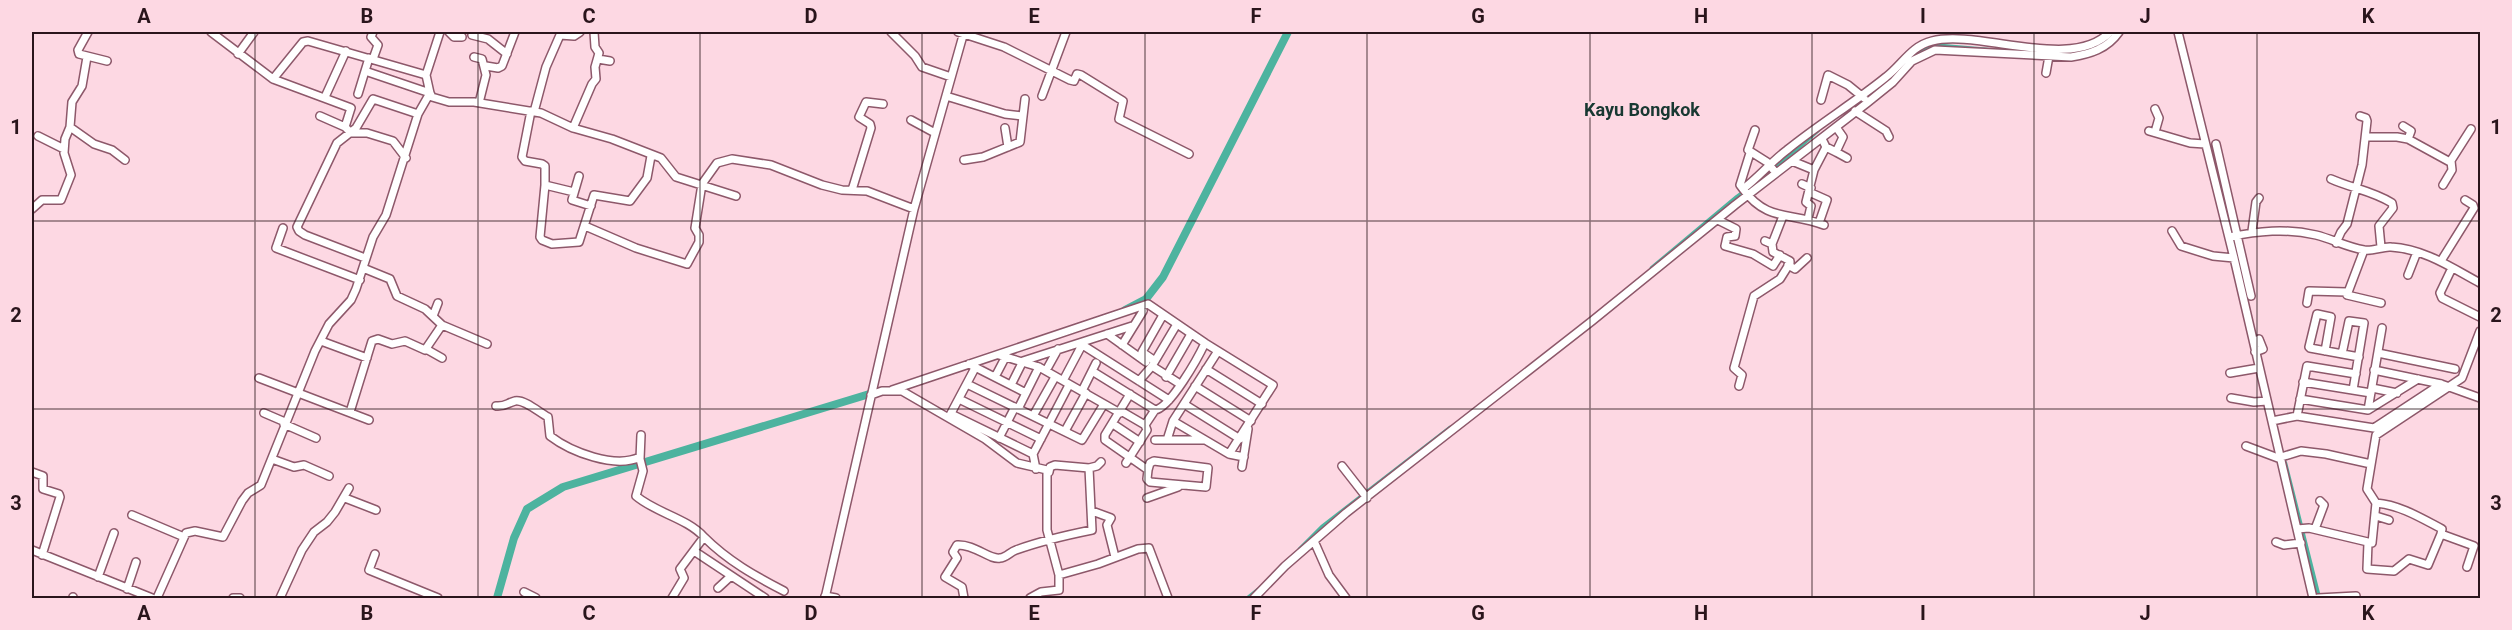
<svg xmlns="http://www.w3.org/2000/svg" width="2512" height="630" font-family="Roboto,sans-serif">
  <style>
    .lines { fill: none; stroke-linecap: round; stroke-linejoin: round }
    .canal { stroke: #4db39f; stroke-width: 4.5 }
    .river { stroke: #4db39f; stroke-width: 8 }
    .minor-casing { stroke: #8d586a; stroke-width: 10 }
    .minor { stroke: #fff; stroke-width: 7 }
    .grid { fill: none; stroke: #2a151c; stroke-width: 1.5; stroke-opacity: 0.55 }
    .labels { text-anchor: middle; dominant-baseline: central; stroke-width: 4.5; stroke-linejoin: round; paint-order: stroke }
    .quarter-label { font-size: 18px; font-weight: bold; fill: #183832; stroke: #fdd8e3 }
    .neatline { fill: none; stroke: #2a151c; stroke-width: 2 }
    .grid-label { font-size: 20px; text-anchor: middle; font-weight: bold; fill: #2a151c }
  </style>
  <rect width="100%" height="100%" fill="#fdd8e3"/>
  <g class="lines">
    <path class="canal" d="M2102,44L2115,32
      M1869,94L1889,80L1914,55L1927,48L1941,46L1988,50
      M1652,268L1737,197L1771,172L1818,130
      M2285,463L2319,598
      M1300,549L1322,527L1450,428
      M1248,598L1258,590"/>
    <path class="river" d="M1125,310L1146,299L1163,277L1288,32
      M497,598L514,538L527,509L563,487L876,392"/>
    <defs>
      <path id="minor" d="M88,32L78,50L79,54L107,61
        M211,32L273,79L303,42L308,41L426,75
        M449,32L454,37H462
        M891,32L915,56L922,67L951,77
        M958,32L1004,47L1070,80L1074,81L1077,74L1081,75L1123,101L1119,119L1189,154
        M2178,32L2234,258L2313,598
        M472,35L488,39L507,54
        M238,54L254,32
        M474,57L482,59L486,75L479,103
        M373,59L378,45L371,37L373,32
        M598,59L610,61
        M486,66L498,68L502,66L515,32
        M365,71L430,93L432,97L449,102H474L541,113L573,128L612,139L661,158L676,177L736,196
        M2046,73L2049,56
        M273,79L351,108L345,127
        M430,93L426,75L440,32
        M358,94L369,58
        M946,96L1005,114L1022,116
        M1042,96L1066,32
        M325,97L346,51
        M1821,100L1828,75L1848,85L1864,98
        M2155,109L2159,118L2155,132
        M531,111L522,157L525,161L542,164L545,166V185L540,237L542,240L552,244L579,242L594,195L630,201L647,178L651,156
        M1855,111L1886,131L1889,137
        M534,112L546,67L560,35L574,36L580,32
        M320,116L345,127L351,133H367L393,141L406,158
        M911,120L935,133
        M2403,126L2411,131L2408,139
        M70,127L94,144L112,150L125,160
        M573,128L592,84L596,79L595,67L599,53L595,47L594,32
        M1005,128L1008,147
        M1755,130L1748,150L1767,162L1776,173
        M2149,131L2190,143L2205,144
        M38,136L64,149
        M2367,137H2397L2408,139L2450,162L2471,129
        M1822,139L1826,147L1836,152L1843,137L1836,127
        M2216,144L2251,296
        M1836,152L1847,158
        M964,160L983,157L1020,142L1025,99
        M1792,161L1814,170L1826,147
        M579,176L572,200L591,206
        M2331,179C2351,188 2373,191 2392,203L2393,208L2379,226L2381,247
        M1802,184L1811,188
        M545,185L574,192
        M2443,185L2452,170L2451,161
        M1743,189L1740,185L1750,153
        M852,190L871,128L870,124L859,117L866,102L883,104
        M1809,192L1827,200L1819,223
        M32,209L42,200H61L71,175L64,153L65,139L70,127L72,102L82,86L87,57
        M1808,219L1811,206L1806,202L1814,170
        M1718,220L1736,229L1735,236L1727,237L1725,246L1753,254L1773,266L1780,255
        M1824,225C1790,212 1767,222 1743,189C1758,178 1771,162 1787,150C1819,124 1854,103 1886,77C1902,65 1911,46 1932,41C1979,29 2072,72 2110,32
        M585,226L636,248L687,264L699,242V235L695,228L702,184L717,163L732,159L771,165L822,185L842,190L867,191L914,209
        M283,228L276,248L360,280
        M2172,231L2181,246L2213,256L2234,258
        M2252,231L2256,202L2259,198
        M2229,237C2258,231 2286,228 2316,235C2332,239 2347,247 2364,250C2372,252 2383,246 2391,247C2425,249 2452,268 2480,283
        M1765,241L1772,244L1783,216
        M2336,243L2341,232L2347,224L2362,165L2367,121L2366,118L2360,116
        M2364,250L2347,295L2381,303
        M365,258L305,235L299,231L297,227L337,143L356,128L373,99L418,114
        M2441,261L2474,208L2473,205L2465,200
        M1788,265L1795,269L1807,258
        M363,268L390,279L397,296L425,309L442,325L487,344
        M2452,268L2440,293L2442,298L2480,317
        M2408,275L2417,252
        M2307,303L2309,291L2347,292
        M433,316L438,303
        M1107,334L1146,362
        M321,341L367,358
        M1205,343L1273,385L1229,454
        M1081,344L1169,400
        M1122,345L1143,311
        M426,349L442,358
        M2325,351L2331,317L2317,314L2309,347L2310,348L2359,357
        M2255,352L2263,349L2259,339
        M2378,353L2455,369
        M2342,354L2349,321L2364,323L2353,390
        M999,355L1039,367L1120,413
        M1155,361L1142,352L1163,315
        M969,364L1026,393
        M1152,366L1180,384
        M1048,367L1058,349
        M1206,369L1262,404
        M2374,370L2441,384L2480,398
        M1092,371L1155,410
        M2230,373L2259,368
        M995,377L1006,356
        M1065,377L1082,345
        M1166,377L1191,334
        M259,378L369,420
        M1139,381L1152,366L1177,324
        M2303,382L2371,393
        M967,384L1082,440L1104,404
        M1011,385L1023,361L1132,326
        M1195,386L1251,421
        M1739,386L1742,375L1734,368L1754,296L1780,279L1790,263V261L1773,252L1772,244
        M2372,388L2397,393
        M892,390L1148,304L1205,343C1198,358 1170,408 1155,410L1145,425L1147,430L1126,463
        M1082,391L1096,363
        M1130,394L1105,435V440L1148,470L1147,479L1150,482L1206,487L1208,468L1154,461L1150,463L1148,470
        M871,395L882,391H902L985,439L1017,463L1047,470V530L1059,575L1098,564L1138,549L1149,548L1168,598
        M2231,398L2254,402L2267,401
        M959,399L1041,439
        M2300,399L2368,410L2418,379
        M1184,404L1240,439
        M496,406C505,407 507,403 515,401C524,399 540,413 548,417L550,436C571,452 615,469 640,457
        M1018,409L1039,367
        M2368,410L2382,328
        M1121,411L1145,425
        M350,412L372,341L378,339L392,344L405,341L425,350L442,325
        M264,413L285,422
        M951,414L1033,454L1036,469
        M1033,416L1055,377
        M2297,416L2307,366L2356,374
        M949,417L975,368
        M1173,421L1229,454L1244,457
        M2272,421L2297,416L2374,428L2441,384
        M284,424L316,438
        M1113,424L1140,442
        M1065,431L1086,393
        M641,435L640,459L643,471L636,496C656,513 687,518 704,537L680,569L684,578L672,598
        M999,438L1015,407
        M1155,440H1204
        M1167,440L1173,421L1218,351
        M2246,446L2278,458L2301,451L2326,454L2371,464
        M1033,454L1069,385
        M272,459L294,467L304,465L329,476
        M1342,466L1367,498
        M1242,467L1248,429
        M32,472L43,476V489L59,494L60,497L42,555
        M1049,472L1050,467L1055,465L1089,468
        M345,498L376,510
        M1147,498L1178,487
        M2376,503C2400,505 2421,518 2442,529L2441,534
        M1092,511L1111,518L1107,525L1115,557
        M132,515L184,537
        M2376,516L2389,520
        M2297,529L2309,528L2372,543L2376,503L2367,489L2376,435L2462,378L2480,331
        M2315,529L2324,505L2320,501
        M704,537C728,561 755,576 784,591
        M1314,541L1329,575L1346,598
        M2276,542L2284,545L2301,543
        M2368,543L2367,569L2394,571L2409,559L2428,565L2441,534L2474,546L2467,567
        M32,550L152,598
        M694,551L765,598
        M375,554L369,570L438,598
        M98,577L114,533
        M718,588L731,576
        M127,589L136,562
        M524,592L536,598
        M825,596L836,598
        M73,598V597
        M157,598L186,533L195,531L223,537L242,501L248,493L261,485L315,351L329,324L351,300L356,289L373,237L386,215L418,114L430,93
        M233,598H240
        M280,598L302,550L314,532L327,522L335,512L349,488
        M825,598L914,209L964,32
        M964,598L962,587L945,577L957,558L953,552L957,545C975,544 989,560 1000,558C1006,558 1010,552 1016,550C1041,541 1067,535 1092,530L1089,468L1097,466L1101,462
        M1030,598L1041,592L1059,590V575
        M1254,598L1285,566L1346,513L1592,321L1735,205L1867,103L1893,82L1912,61L1935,50L2071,57C2090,54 2107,49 2119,32
        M2318,598L2356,596"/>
    </defs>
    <use href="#minor" class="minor-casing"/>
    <use href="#minor" class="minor"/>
  </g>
  <path class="grid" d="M255,32V598M478,32V598M700,32V598M922,32V598M1145,32V598M1367,32V598M1590,32V598M1812,32V598M2034,32V598M2257,32V598M32,221H2480M32,409H2480"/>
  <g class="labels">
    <g class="quarter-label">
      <text x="1642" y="109">Kayu Bongkok</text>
    </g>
  </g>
  <rect width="2512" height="630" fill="none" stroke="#fdd8e3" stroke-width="66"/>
  <rect x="33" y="33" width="2446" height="564" class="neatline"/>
  <g class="grid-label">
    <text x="144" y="23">A</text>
    <text x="367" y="23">B</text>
    <text x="589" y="23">C</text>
    <text x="811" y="23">D</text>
    <text x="1034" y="23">E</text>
    <text x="1256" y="23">F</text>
    <text x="1478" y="23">G</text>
    <text x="1701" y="23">H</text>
    <text x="1923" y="23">I</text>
    <text x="2145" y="23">J</text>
    <text x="2368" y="23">K</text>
    <text x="16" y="134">1</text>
    <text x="2496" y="134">1</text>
    <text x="16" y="322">2</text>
    <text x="2496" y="322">2</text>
    <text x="16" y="510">3</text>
    <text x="2496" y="510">3</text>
    <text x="144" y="620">A</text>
    <text x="367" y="620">B</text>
    <text x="589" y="620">C</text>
    <text x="811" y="620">D</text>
    <text x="1034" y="620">E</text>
    <text x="1256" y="620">F</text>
    <text x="1478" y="620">G</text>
    <text x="1701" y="620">H</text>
    <text x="1923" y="620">I</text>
    <text x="2145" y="620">J</text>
    <text x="2368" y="620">K</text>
  </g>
</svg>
